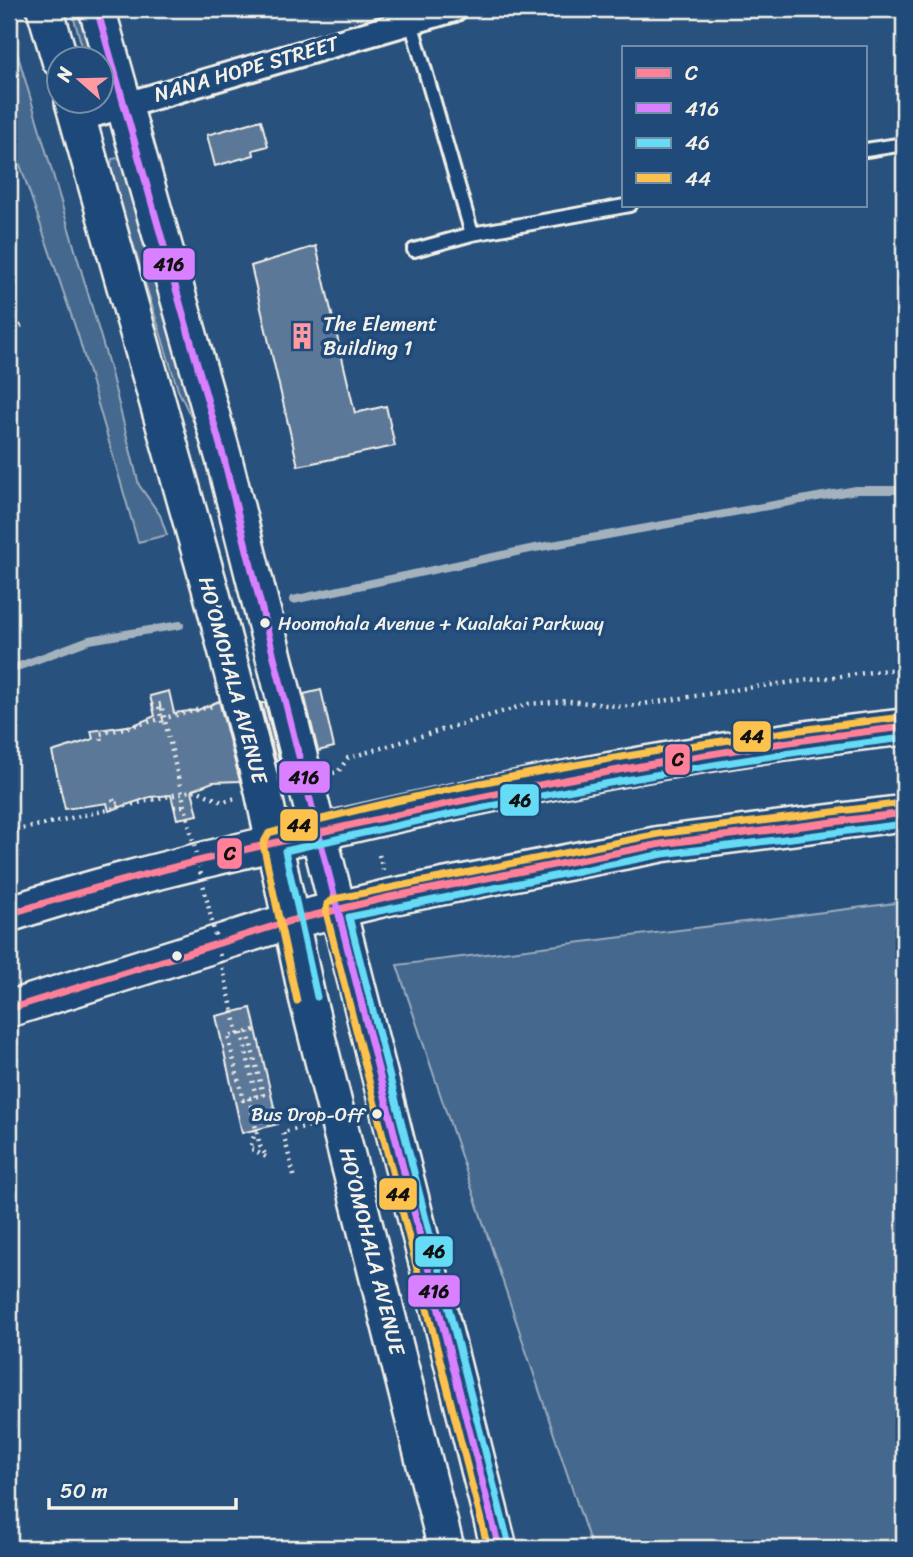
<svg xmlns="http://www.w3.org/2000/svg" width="913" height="1557" font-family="Sriracha,sans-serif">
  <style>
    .green { fill: #45688e; stroke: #9cacbb; stroke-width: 2 }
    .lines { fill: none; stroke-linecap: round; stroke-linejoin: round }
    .stream { stroke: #a4b2be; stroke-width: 8 }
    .building { fill: #5b7899; stroke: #f4f1e8; stroke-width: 2 }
    .service-casing { stroke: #f4f1e8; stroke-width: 18 }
    .minor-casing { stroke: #f4f1e8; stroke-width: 30 }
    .secondary-casing { stroke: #f4f1e8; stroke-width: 40 }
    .path { stroke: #f4f1e8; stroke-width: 4.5; stroke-dasharray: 2 5; stroke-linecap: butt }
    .service { stroke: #1f4a7a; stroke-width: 12 }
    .minor { stroke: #1f4a7a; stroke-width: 24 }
    .secondary { stroke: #1f4a7a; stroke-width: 35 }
    .path-bridge { stroke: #f4f1e8; stroke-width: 4.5; stroke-dasharray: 2 5; stroke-linecap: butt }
    .bus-1-casing { stroke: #1f4a7a; stroke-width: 12 }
    .bus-2-casing { stroke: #1f4a7a; stroke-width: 12 }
    .bus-3-casing { stroke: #1f4a7a; stroke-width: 12 }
    .bus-4-casing { stroke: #1f4a7a; stroke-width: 12 }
    .bus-1 { stroke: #ff8098; stroke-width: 7 }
    .bus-2 { stroke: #d880ff; stroke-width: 7 }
    .bus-3 { stroke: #66dbf5; stroke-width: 7 }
    .bus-4 { stroke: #fcc24d; stroke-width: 7 }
    .bus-dot { fill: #f4f1e8; stroke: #1f4a7a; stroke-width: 2.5 }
    .labels { text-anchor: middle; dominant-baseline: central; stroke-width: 7; stroke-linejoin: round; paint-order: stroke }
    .bus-label { font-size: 19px; fill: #f4f1e8; stroke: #1f4a7a; text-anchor: start }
    .street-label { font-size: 21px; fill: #f4f1e8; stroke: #1f4a7a }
    .poi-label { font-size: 21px; fill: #f4f1e8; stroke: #1f4a7a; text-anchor: start }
    .line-badge { stroke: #1f4a7a; stroke-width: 2.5 }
    .pale-badge-label { font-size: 19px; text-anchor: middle; font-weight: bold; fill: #111 }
  </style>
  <rect width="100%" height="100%" fill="#28517e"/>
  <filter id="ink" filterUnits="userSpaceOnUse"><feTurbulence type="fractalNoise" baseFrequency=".0143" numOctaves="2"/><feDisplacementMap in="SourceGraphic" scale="14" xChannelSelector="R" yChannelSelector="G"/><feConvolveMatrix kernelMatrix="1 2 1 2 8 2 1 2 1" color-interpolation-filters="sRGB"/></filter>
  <g filter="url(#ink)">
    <path class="green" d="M71,9H82L97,59H86Z
      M9,25L109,365L139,485L160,515L167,535L138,542L78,335L9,132Z
      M129,156L207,463L194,423L178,390L110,169L112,159Z
      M904,902V1548H592L397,965Z"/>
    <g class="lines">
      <path class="stream" d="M293,600L530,549L856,490H904
        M9,670L89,640L180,625"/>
    </g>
    <path class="building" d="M261,120L268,146L253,150L254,155L215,166L207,135Z
      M316,246L355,413L386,406L395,446L298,466L251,266Z
      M321,690L334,747L318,751L304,694Z
      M169,691L174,713L198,710L219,701L240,781L213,782L192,790L198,815L177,819L171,795L150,797L109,811L107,803L65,809L52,752L93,739L91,731L134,725L155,716L150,696Z
      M261,703H265L279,760L276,761Z
      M251,1008L278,1124L242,1133L216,1016Z"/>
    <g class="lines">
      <defs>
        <path id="service" d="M411,22L472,234
          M866,150L904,144
          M414,250L472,234L630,205"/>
        <path id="minor" d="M78,119L454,9"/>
        <path id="secondary" d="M45,9L60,60
          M97,9L224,459L499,1548
          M73,102L212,595L263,791L307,997L446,1548
          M9,914C103,883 200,861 295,838C496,790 699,749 904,727
          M9,1009L290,921L390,897L661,844L904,813"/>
      </defs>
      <use href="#service" class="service-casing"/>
      <use href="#minor" class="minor-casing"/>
      <use href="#secondary" class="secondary-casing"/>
      <path class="path" d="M9,335L23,324
        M152,706L159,707L163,726
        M102,740L100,734L213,706
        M333,773L338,772L348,758L528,704L569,701L624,707L747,688L904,668
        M113,799L114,804L121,803
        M174,807L183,806
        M9,832L196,790L222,802L236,798
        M379,855L383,870
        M233,1012L238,1034L228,1036L243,1100L263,1095L248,1032L256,1030
        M242,1033L256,1097
        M249,1098L260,1146L267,1157
        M256,1130L250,1148L266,1157
        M294,1176L283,1132L309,1126"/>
      <use href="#service" class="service"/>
      <use href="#minor" class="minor"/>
      <use href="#secondary" class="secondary"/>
      <path class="path-bridge" d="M152,706L161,704L233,1012"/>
      <defs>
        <path id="bus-1" d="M9,914C112,881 216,856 321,832C514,787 707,750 904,727
          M9,1009L290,921L390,897L661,844L904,813"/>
        <path id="bus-2" d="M97,9L224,459L499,1548"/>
        <path id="bus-3" d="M317,997L285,851C490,803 695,763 904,738
          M509,1545L349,917L663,854L904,824"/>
        <path id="bus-4" d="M297,1001L263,844L269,833C472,777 693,742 903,717
          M488,1548L326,912L327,904L334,899L659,834L903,803"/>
      </defs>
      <use href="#bus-1" class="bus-1-casing"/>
      <use href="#bus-2" class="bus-2-casing"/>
      <use href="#bus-3" class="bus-3-casing"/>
      <use href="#bus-4" class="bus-4-casing"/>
      <use href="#bus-1" class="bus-1"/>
      <use href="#bus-2" class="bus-2"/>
      <use href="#bus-3" class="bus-3"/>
      <use href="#bus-4" class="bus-4"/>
    </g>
  </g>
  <defs>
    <symbol id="building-bare" viewBox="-9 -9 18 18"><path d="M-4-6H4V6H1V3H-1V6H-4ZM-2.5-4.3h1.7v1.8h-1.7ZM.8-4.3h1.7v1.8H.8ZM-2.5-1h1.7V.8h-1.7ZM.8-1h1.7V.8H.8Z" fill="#ff9aa2" stroke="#1f4a7a" stroke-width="2.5" paint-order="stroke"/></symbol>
  </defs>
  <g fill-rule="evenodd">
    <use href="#building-bare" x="283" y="317" width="38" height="38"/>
  </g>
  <g class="bus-dot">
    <circle cx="265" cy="623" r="6"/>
    <circle cx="177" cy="956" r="6"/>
    <circle cx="377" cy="1114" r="6"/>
  </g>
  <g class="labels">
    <g class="bus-label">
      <text x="278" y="623">Hoomohala Avenue + Kualakai Parkway</text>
      <text x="364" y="1114" text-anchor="end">Bus Drop-Off</text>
    </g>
    <g class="street-label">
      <text transform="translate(246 69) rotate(-16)">NANA HOPE STREET</text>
      <text transform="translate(233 680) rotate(75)">HO’OMOHALA AVENUE</text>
      <text transform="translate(372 1251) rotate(76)">HO’OMOHALA AVENUE</text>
    </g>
    <g class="poi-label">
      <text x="323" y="324">The Element<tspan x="323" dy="24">Building 1</tspan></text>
    </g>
  </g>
  <g class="line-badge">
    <rect x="142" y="247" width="54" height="34" rx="7" fill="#d880ff"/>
    <rect x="732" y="720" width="40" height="33" rx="7" fill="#fcc24d"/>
    <rect x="664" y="743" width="27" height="33" rx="7" fill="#ff8098"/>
    <rect x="278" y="760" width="53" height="34" rx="7" fill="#d880ff"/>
    <rect x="499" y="783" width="41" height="34" rx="7" fill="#66dbf5"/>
    <rect x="279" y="808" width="40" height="34" rx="7" fill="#fcc24d"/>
    <rect x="216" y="837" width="27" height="33" rx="7" fill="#ff8098"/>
    <rect x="378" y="1177" width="40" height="34" rx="7" fill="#fcc24d"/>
    <rect x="414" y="1235" width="40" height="33" rx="7" fill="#66dbf5"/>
    <rect x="407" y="1274" width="54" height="34" rx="7" fill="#d880ff"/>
  </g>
  <g class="pale-badge-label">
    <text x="169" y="271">416</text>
    <text x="752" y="743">44</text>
    <text x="678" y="766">C</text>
    <text x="304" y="784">416</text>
    <text x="520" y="807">46</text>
    <text x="299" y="832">44</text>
    <text x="230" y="860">C</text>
    <text x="398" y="1201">44</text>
    <text x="434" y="1258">46</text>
    <text x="434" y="1298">416</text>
  </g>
  <rect width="913" height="1557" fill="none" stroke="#1f4a7a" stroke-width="35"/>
  <rect x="18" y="18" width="878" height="1522" fill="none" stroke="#f4f1e8" stroke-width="2.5" filter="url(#ink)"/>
  <rect x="622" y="46" width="245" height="161" fill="#1f4a7a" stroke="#748da6" stroke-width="2"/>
  <rect x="636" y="68" width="35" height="10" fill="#ff8098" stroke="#748da6" stroke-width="2"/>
  <text x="685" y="80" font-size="21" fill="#f4f1e8">C</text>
  <rect x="636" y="103" width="35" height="10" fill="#d880ff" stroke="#748da6" stroke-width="2"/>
  <text x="685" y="116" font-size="21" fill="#f4f1e8">416</text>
  <rect x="636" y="138" width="35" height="10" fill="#66dbf5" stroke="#748da6" stroke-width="2"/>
  <text x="685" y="150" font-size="21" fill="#f4f1e8">46</text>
  <rect x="636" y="173" width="35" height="10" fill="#fcc24d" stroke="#748da6" stroke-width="2"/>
  <text x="685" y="186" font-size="21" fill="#f4f1e8">44</text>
  <g transform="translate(80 80) rotate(290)"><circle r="33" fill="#1f4a7a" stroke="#748da6" stroke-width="2"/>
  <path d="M0-5L12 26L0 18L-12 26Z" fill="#ff9aa2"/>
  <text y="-10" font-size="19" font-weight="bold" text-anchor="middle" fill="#f4f1e8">N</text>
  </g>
  <path d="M49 1498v10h187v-10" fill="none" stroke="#f4f1e8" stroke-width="3.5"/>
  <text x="60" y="1498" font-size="21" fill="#f4f1e8" stroke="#1f4a7a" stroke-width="5" paint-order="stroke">50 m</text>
</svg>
